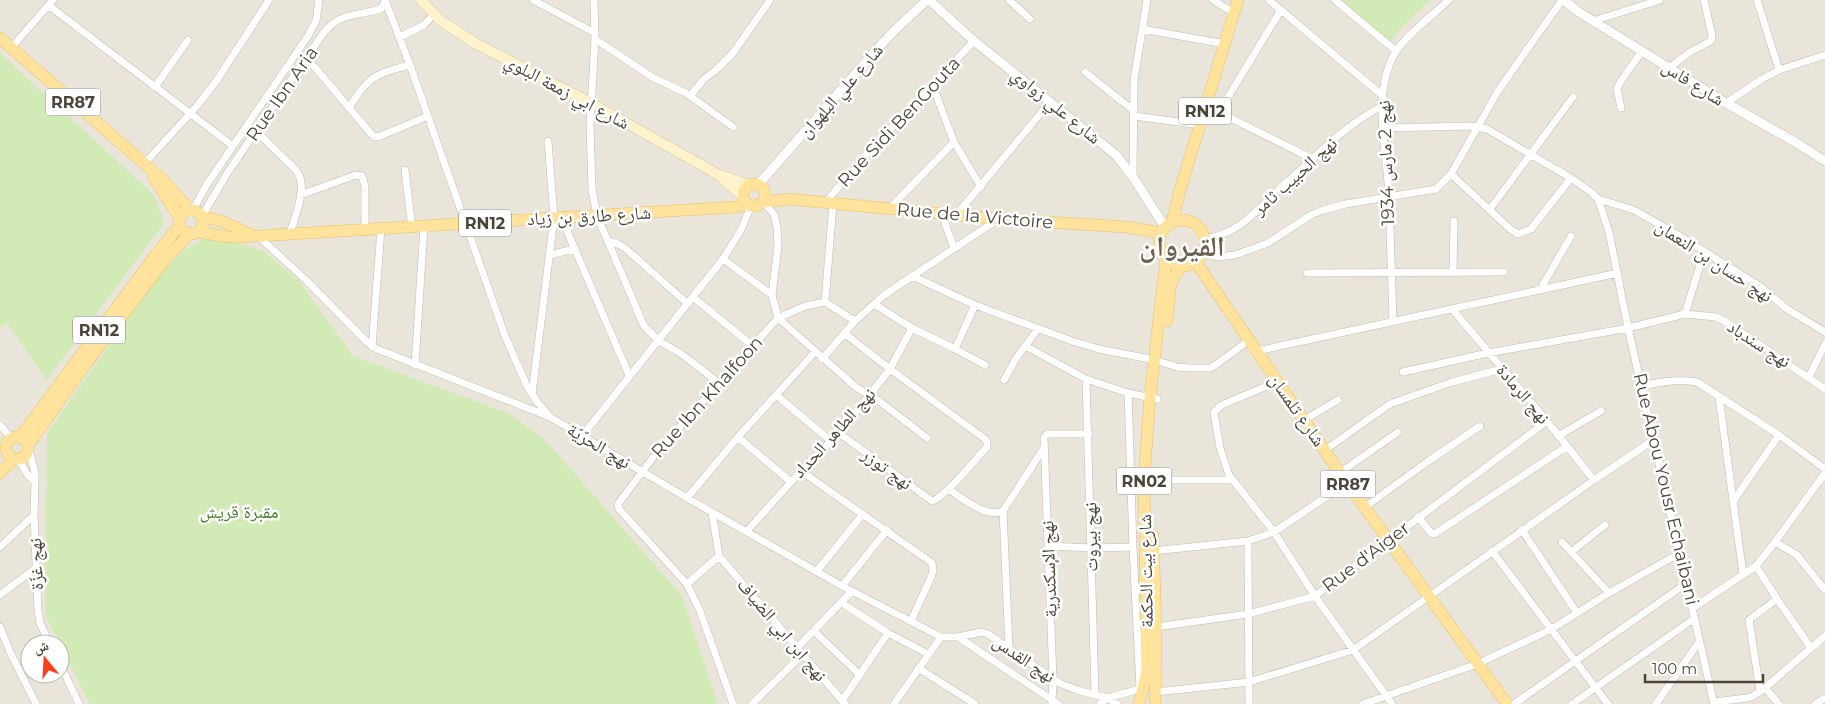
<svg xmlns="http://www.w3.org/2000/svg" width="1825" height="704" font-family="Montserrat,'Noto Naskh Arabic',sans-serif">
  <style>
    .residential { fill: #eae5da; fill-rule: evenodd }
    .green { fill: #d2eab5 }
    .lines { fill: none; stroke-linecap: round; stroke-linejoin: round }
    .minor-casing { stroke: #c2bbae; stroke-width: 8 }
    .tertiary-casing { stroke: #c2bbae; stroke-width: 10 }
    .secondary-casing { stroke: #d6c79b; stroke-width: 11 }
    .primary-casing { stroke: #e6c16a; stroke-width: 12 }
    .minor { stroke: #fff; stroke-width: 7 }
    .tertiary { stroke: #fff; stroke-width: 9 }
    .secondary { stroke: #fff3cd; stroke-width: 10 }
    .primary { stroke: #ffe39c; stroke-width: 11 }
    .labels { text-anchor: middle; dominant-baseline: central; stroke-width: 5; stroke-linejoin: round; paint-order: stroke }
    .shield { fill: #fff; stroke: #817c74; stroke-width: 1 }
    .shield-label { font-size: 16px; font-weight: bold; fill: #4b4439 }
    .street-label { font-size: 18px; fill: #4b4439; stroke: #fff }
    .park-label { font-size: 18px; fill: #4a7f2a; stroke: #fff }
    .town-label { font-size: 28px; font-weight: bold; fill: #6e6250; stroke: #fff }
  </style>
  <rect width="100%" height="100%" fill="#f6f3ec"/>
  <path class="residential" d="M0,0H1825V704H0ZM30,644H60V674H30Z"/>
  <path class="green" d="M1336,0H1430L1398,31L1387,47Z
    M0,53L154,195L164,223L47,380L7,323L0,328Z
    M203,239L226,240L262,250L300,282L353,356L510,414L546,441L682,596L718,704H90L45,614L47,433L157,278L183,251Z"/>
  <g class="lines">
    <defs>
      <path id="minor" d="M385,0L410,65L505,336L527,386L538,403L550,417
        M533,0L595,33
        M594,0L595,39L590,124L592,189L597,216L644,326L659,341L680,353L719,383
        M1009,0L1030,19
        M1213,0L1234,13
        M1269,0L1383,96
        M1335,0L1396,51
        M1757,0L1779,70
        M48,5L233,146
        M1593,21L1660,0
        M1142,29L1225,44
        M400,37L424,25L433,15
        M595,39L652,77L686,93L733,127
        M11,48L53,0
        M307,58L373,136L378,137L428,116
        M1669,68L1690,52L1711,41L1712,35L1704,0
        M1085,72L1134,111
        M932,84L954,142L981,187
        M155,87L188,40
        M690,96L704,79L716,70L733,53L770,0
        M1726,103L1762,79L1779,70L1825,55
        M1206,106L1313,159
        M349,108C367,77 376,73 410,65
        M1621,108L1617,89L1621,81L1642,51
        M1219,112L1281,10
        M1134,116L1200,125
        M1384,128L1471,126L1487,129L1571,178L1591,192L1598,199L1609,232L1628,328L1714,704
        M256,131L296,170C309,187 295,215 290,233
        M144,164L197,106L217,80L269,0
        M405,170L412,228
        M1451,174L1510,229L1518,234L1531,229L1571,178
        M1133,177L1134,80L1147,0
        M300,195L356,175L362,176L365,186V230
        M1598,199L1634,210L1678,235L1761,287L1787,309L1825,332
        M763,202L774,214L777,227L778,246L772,295L778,318L857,388L878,400L927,438
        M825,203L865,156L974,41
        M833,204L825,302L855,321
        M889,209L954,142
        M1490,209L1573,97
        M193,210L207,184L308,36L316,21L319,0
        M942,215L954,248
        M956,215L1050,102
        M202,216L228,172L324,32C341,13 354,16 377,10L381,9L385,2
        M561,217L629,375
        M257,235L306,280L367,342L377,349L550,417L687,498L842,586L941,637H958L982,632L988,634L1059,683L1077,690L1107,698L1117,704
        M1204,238C1238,238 1264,202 1287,182C1317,155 1347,124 1382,106
        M607,241L618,244L625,248L688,304
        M1202,252L1217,257L1235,255L1268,243L1311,215L1323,210L1346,204L1436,189L1451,174L1498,91L1562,0
        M550,255L574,249
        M723,259L772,295
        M1453,272L1454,221
        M1307,273L1504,272
        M912,276L975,305L1072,341L1099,349L1155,360L1177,367L1191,368H1210L1217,364L1249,340
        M1540,290L1571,236
        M694,298L753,346
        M874,304L912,328L955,349L985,365
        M1452,309L1547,421L1594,480
        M1685,314L1704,252
        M1393,322C1392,280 1390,238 1389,196C1387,150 1371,95 1395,53C1405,36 1434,14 1449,0
        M1025,346L1086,379L1128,393L1157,399
        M372,347L381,229
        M955,349L975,305
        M1257,351L1618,273
        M822,359L855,321L884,295L997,220
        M415,365L424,227
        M1403,372L1488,353L1628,328L1685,314L1716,317L1726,322L1825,389
        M1809,377L1825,344
        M1086,379L1095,694
        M1004,380L1017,357L1038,329
        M1276,382L1224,404L1219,407L1214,413L1220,448L1229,475L1274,532L1315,596L1392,704
        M1643,386C1662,381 1678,379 1697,382L1779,435L1825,469
        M1128,393L1133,547L1140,688
        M532,394L554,218L548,141
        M776,395L831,441
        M1719,397L1743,574
        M1304,420L1338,400
        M0,425L11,438
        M839,433L932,501C945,498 976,458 987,447V442L985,439L890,369L844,333
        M582,436L723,259L741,230L751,206
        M1558,436L1601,411
        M738,437L791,482
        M1325,450L1390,404L1452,382L1502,369
        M18,459L27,474L35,482V473L28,446
        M801,471L932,563L933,569L932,575L911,621
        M1341,472L1398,432
        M1151,480H1232
        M35,482L34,515L38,611L40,623L50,644
        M948,489C963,498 985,518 1003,511L1044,448
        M687,498L738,437L815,352
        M1734,500L1779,435
        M1365,507L1427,462L1480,426
        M1003,511L1009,647
        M1418,517L1432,534L1436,533L1566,447
        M1522,530L1577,613
        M747,531L791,482L831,441L860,407L890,369L912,328
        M1248,541L1249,704
        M1562,542L1609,593
        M1775,542L1797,555L1825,590
        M1048,546L1091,548L1133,547
        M0,547L34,515
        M1153,551L1248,541L1274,532L1347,483
        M1492,551L1608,704
        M1571,552L1605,525
        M719,556L845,704
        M1756,566L1777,599L1811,648
        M817,571L863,514
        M687,584L719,556L712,512
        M842,586L887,530
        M0,595L37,567
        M842,603L888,633L928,654
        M1693,608L1756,566L1775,542L1825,473
        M0,627L10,652L36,704
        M1156,627L1248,614L1315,596L1547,421
        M814,631L860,675
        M958,637L1058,704
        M797,648L852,591
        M60,664L79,704
        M918,668L975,704
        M1765,688L1779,704
        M1760,691L1749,620L1777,599
        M1156,692L1249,682L1353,650L1594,480L1655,439
        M842,701L888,633
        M1714,702L1747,698L1753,696L1765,688L1825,636
        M733,704L700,611L687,584L619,509L618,504L658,451L778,318L805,306L825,302
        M752,704L803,654
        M894,704L941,637
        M1052,704L1053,680L1044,438L1047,434H1089
        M1100,704L1107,698L1140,689
        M1363,704L1477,664L1550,630L1609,593L1680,553
        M1514,704L1687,583
        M1572,704L1695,618
        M1656,704L1699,642
        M1815,704L1825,698"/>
      <path id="tertiary" d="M929,0L974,41L1116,155L1133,177L1165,227
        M1564,0L1577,11L1726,103L1795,142L1825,161
        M758,185L877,49L896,29L927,0"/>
      <path id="secondary" d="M421,0L441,21L475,43L591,103L719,175L742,196
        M720,175L749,185"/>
      <path id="primary" d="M0,38L162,179L190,210
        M153,176L180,219
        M743 195a11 11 0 1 1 22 0a11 11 0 1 1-22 0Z
        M764,201H774L788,199L998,219L1126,227L1161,233
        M179 222a12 12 0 1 1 24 0a12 12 0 1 1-24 0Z
        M202,217C220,219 236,227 251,235
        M1159 243a23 23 0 1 1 46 0a23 23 0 1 1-46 0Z
        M1172,222L1180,190L1238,0
        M198,232L229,237H240L718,208L736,207L746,204
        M1195,261L1347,483L1507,704
        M1167,321L1171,282L1182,265
        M20,437L158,252L180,225
        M6 448a11 11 0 1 1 22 0a11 11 0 1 1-22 0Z
        M28,445L85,365L164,261L190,233
        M0,473L14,459
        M1153,536L1156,627L1155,704
        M1139,704L1147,672L1144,479L1150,397L1166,259"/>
    </defs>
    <use href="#minor" class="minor-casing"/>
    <use href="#tertiary" class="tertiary-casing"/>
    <use href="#secondary" class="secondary-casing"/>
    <use href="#primary" class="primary-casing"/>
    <use href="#minor" class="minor"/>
    <use href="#tertiary" class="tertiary"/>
    <use href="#secondary" class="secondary"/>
    <use href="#primary" class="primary"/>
  </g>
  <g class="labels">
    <g class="shield">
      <rect x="45.5" y="88.5" width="55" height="27" rx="4"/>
      <rect x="1179" y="97.5" width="52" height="27" rx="4"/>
      <rect x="459" y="209.5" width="52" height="27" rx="4"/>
      <rect x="73" y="316.5" width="52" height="27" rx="4"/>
      <rect x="1116.5" y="467.5" width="55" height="27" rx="4"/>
      <rect x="1320.5" y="470.5" width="55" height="27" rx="4"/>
    </g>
    <g class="shield-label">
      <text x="73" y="102">RR87</text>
      <text x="1205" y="111">RN12</text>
      <text x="485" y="223">RN12</text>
      <text x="99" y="330">RN12</text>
      <text x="1144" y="481">RN02</text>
      <text x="1348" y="484">RR87</text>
    </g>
    <g class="street-label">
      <text transform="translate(1693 83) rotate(32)">شارع فاس</text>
      <text transform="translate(841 91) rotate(-49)">شارع علي البلهوان</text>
      <text transform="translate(567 92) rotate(28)">شارع ابي زمعة البلوي</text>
      <text transform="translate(282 94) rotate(-55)">Rue Ibn Aria</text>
      <text transform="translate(1056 106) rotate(39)">شارع علي زواوي</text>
      <text transform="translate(899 122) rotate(-47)">Rue Sidi BenGouta</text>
      <text transform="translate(1386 163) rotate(-92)">نهج 2 مارس 1934</text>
      <text transform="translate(1295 176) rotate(-42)">نهج الحبيب ثامر</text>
      <text transform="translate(589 216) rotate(-3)">شارع طارق بن زياد</text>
      <text transform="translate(975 216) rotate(5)">Rue de la Victoire</text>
      <text transform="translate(1714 261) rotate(33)">نهج حسان بن النعمان</text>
      <text transform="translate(1759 344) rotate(33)">نهج سندباد</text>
      <text transform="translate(1523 394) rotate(50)">نهج الرمادة</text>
      <text transform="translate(707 397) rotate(-48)">Rue Ibn Khalfoon</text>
      <text transform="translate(1297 410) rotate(55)">شارع تلمسان</text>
      <text transform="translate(834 433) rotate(-48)">نهج الطاهر الحداد</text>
      <text transform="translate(599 446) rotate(31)">نهج الحرّيّة</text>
      <text transform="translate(887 469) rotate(36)">نهج توزر</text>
      <text transform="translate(1666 489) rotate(77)">Rue Abou Yousr Echaibani</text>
      <text transform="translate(1091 537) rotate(-91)">نهج بيروت</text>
      <text transform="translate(1366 557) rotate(-37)">Rue d'Aiger</text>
      <text transform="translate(36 564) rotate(-92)">نهج غزّة</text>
      <text transform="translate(1049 569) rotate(-92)">نهج الإسكندرية</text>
      <text transform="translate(1146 571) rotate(-91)">شارع بيت الحكمة</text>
      <text transform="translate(782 630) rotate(50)">نهج ابن ابي الضياف</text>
      <text transform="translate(1024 659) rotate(34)">نهج القدس</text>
    </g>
    <g class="park-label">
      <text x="239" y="512">مقبرة قريش</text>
    </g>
    <g class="town-label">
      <text x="1182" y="246">القيروان</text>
    </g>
  </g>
  <g transform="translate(45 659) rotate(342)"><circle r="24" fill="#ffffff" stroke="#b7b4b0"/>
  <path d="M0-4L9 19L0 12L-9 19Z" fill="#fc3f1d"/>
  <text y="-8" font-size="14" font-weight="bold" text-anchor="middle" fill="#4b4439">ش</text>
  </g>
  <path d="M1645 674v8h118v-8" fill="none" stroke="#4b4439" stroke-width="2.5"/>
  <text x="1652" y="674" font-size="15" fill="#4b4439" stroke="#ffffff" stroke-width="4" paint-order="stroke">100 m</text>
</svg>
